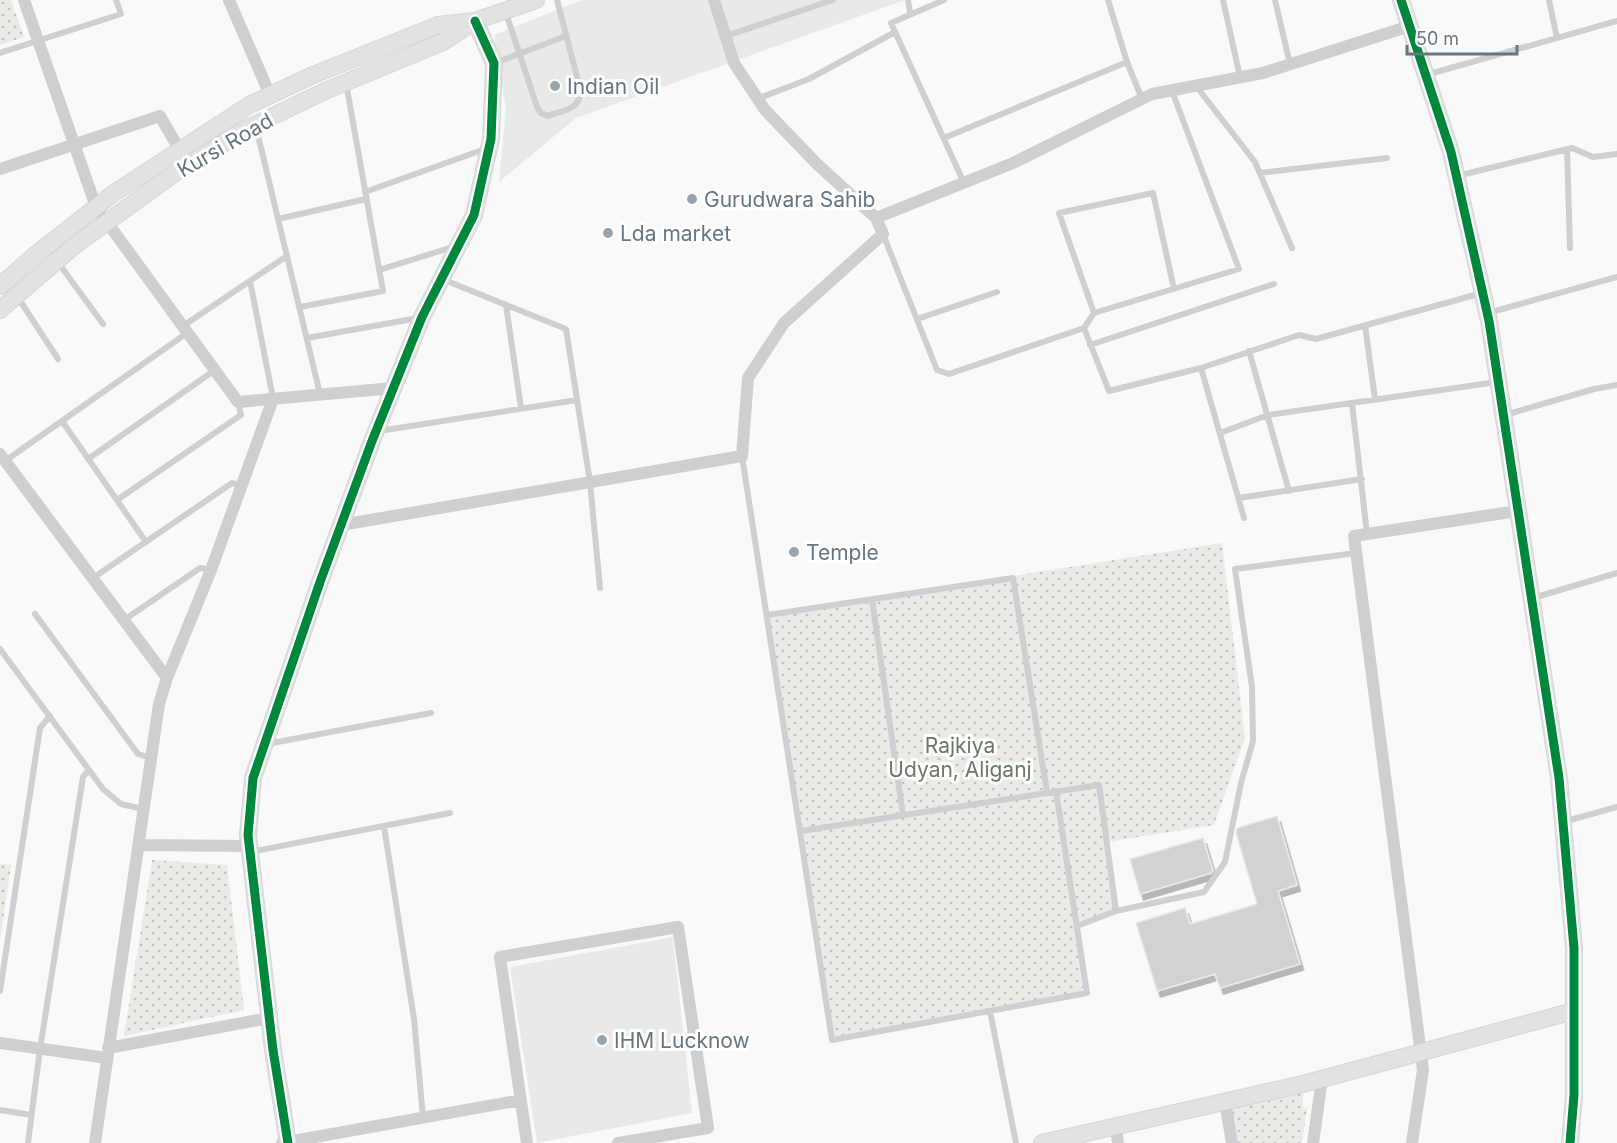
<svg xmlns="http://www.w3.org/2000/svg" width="1617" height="1143" font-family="Inter,sans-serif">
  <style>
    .built { fill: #e8e9e9 }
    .grass { fill: url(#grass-dots) }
    .building { fill: #d0d2d3; stroke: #e8e8e8; stroke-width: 1.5; filter: url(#shadow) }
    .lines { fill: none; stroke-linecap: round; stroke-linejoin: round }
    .secondary-casing { stroke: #d5d6d7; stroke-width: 18 }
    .lane { stroke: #cecfd0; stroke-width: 6 }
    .street { stroke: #cecfd0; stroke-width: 12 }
    .secondary { stroke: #e1e2e2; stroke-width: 16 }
    .cycleway-casing { stroke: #fff; stroke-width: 13 }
    .cycleway { stroke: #00873e; stroke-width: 9 }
    .poi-dot { fill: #99a4ac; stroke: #fff; stroke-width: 2 }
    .labels { text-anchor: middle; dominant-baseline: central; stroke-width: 6; stroke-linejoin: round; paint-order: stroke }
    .poi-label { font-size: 21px; fill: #657683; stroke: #fff; text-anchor: start }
    .street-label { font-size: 21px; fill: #657683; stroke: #fff }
    .park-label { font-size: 21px; fill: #687a64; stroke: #fff }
  </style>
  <defs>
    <pattern id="grass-dots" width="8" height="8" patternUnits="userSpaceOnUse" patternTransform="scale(1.5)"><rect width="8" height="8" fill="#e8ebe6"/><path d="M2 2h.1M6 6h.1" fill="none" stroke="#c0c3c0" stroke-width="1.8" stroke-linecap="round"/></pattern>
    <filter id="shadow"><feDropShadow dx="3.5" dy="6" stdDeviation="0" flood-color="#0004"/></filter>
  </defs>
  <rect width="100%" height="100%" fill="#f9f9f9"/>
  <path class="built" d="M582,0H905L576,118L499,182L506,108L494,35Z
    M673,937L692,1113L537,1143L510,967Z"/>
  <path class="grass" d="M0,0H11L24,37L0,45Z
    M1222,543L1245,738L1214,825L1107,842L1116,911L1077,926L1087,993L832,1040L767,615Z
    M152,860L227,865L244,1010L124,1036Z
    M0,864L11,865L0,941Z
    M1303,1084V1109L1307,1108L1302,1143H1232L1225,1102Z"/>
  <path class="building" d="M1277,816L1297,885L1278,891L1300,964L1220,988L1215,974L1157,991L1136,923L1185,908L1190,924L1257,904L1236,833L1237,828Z
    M1203,838L1213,871L1211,873L1140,894L1130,859Z"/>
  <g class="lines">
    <defs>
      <path id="secondary" d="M1401,0L1451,152L1489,321L1559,778L1574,948V1095L1570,1143
        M0,286L35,255L114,193L251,104L313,75L438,25L475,21L536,0
        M0,310L74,246L175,173L248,128L325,91L443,42L472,23
        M288,1143L273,1050L248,835L253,778L320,582L372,441L422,317L474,215L491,139L494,63L475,21
        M1042,1143L1303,1084L1574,1011"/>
    </defs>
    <use href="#secondary" class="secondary-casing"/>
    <path class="lane" d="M908,0L910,13
      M944,0L891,23L964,183
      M1108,0L1127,62L1142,99
      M1223,0L1240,77
      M1275,0L1290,64
      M1549,0L1557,38
      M506,13L537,107L541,113L548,116C563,110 578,111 581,92L557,0
      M726,36L833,0
      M0,53L121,14L116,0
      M495,63L566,36
      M1426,75L1617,21
      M1196,86L1255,162L1292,248
      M757,99L809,79L895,32
      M256,127L320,394
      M944,138L1127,62
      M1567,149L1570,248
      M1260,173L1387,158
      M1457,176L1572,148L1593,157L1617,154
      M365,192L485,149
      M278,219L366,199
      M883,234L937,370L949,374L1084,328L1094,313L1059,213L1153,193L1174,289
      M57,261L103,324
      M379,270L456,246
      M442,279L566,329L590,482L600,588
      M250,281L273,398
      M17,296L58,359
      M506,305L521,408
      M300,307L383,291L346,83
      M1094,313L1239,269L1172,91
      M1488,313L1617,277
      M917,319L997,292
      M1365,325L1375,399
      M183,326L287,256
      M1084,328L1109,391L1201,368L1299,335L1316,339L1482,293
      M307,338L418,318
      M1090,345L1274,284
      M1249,351L1289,491
      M1201,368L1244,518
      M1352,403L1367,534
      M1505,415L1594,389L1617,385
      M62,421L146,542
      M379,431L577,400
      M1220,433L1268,415L1497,382
      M742,456L832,1040L1087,993L1056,791
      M88,459L215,370
      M5,461L187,333
      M1239,498L1362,479
      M117,500L241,415L238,402
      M93,578L232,483L242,486
      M1533,598L1617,573
      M872,599L903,815
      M35,614L138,754L151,758
      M767,615L1013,578L1047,792
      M124,620L200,568L211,570
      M0,649L103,789L121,804L143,809
      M267,744L431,713
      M1563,822L1617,807
      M384,826L414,1019L423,1117
      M801,831L1099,785L1116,911
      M250,852L450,813
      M1077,926L1116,911L1204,892L1225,862L1241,783L1253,741L1252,687L1235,569L1356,553
      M0,991L40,728L50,716
      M990,1011L1016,1143
      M0,1110L31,1115
      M28,1143L40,1049L83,777L89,770"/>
    <path class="street" d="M24,0L96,207L238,402L394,388
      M229,0L270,95
      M0,169L160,116L179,149
      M876,218L1013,163L1152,94L1263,73L1410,26
      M0,454L167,678
      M341,525L742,456L748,378L784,323L883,234L876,218L816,163L765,110L734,63L714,0
      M138,845L249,846
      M0,1043L107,1058
      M108,1048L269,1018
      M1225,1102L1232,1143
      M1116,1127L1118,1143
      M95,1143L159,704L167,678L211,570L273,399
      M282,1143L521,1100
      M527,1143L500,957L678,927L708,1128L618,1143
      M1313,1143L1322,1079
      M1412,1143L1423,1070L1354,536L1517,511"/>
    <use href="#secondary" class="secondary"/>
    <defs>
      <path id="cycleway" d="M1401,0L1451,152L1489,321L1559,778L1574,948V1095L1570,1143
        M288,1143L273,1050L248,835L253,778L320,582L372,441L422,317L474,215L491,139L494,63L475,21"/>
    </defs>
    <use href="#cycleway" class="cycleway-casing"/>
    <use href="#cycleway" class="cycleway"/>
  </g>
  <g class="poi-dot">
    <circle cx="555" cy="86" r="6"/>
    <circle cx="692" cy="199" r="6"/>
    <circle cx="608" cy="233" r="6"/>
    <circle cx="794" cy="552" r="6"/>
    <circle cx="602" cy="1040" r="6"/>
  </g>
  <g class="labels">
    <g class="poi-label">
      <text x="567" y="86">Indian Oil</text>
      <text x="704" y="199">Gurudwara Sahib</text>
      <text x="620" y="233">Lda market</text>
      <text x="806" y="552">Temple</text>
      <text x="614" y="1040">IHM Lucknow</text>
    </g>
    <g class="street-label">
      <text transform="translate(225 145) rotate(-30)">Kursi Road</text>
    </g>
    <g class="park-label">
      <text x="960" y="745">Rajkiya<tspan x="960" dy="24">Udyan, Aliganj</tspan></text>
    </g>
  </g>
  <path d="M1407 45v9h110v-9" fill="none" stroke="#657683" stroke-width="3"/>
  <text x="1416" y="45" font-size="18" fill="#657683" stroke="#ffffff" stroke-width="4.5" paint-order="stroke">50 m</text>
</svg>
